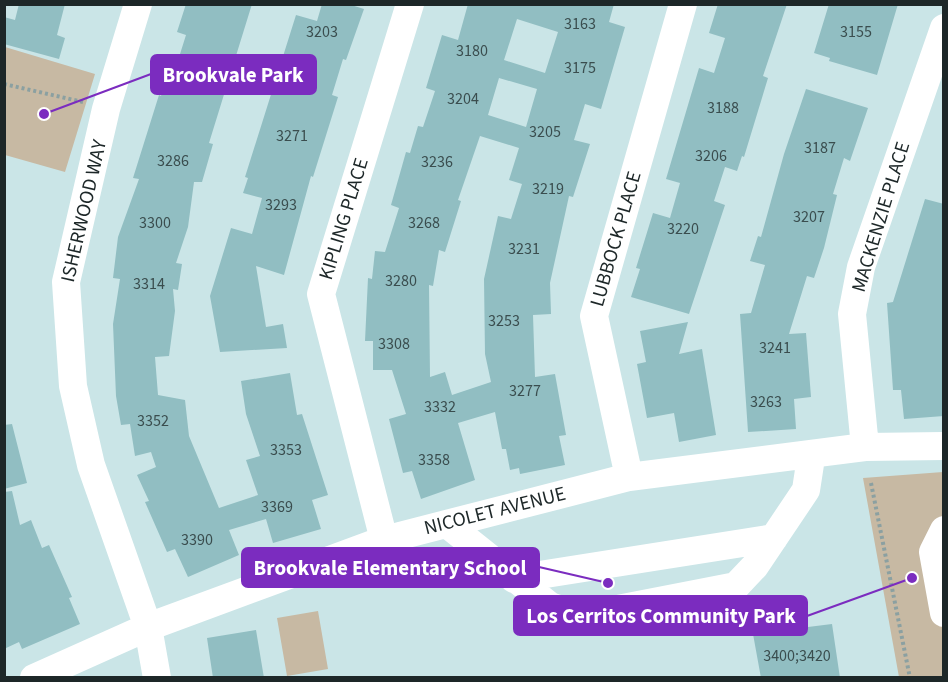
<svg xmlns="http://www.w3.org/2000/svg" width="948" height="682" font-family="'Source Sans 3',sans-serif">
  <style>
    .green { fill: #c7b9a3 }
    .building { fill: #91bec2; fill-rule: evenodd }
    .lines { fill: none; stroke-linecap: round; stroke-linejoin: round }
    .path { stroke: #8ba0a1; stroke-width: 4; stroke-dasharray: 3 3; stroke-linecap: butt }
    .minor { stroke: #fff; stroke-width: 28 }
    .labels { text-anchor: middle; dominant-baseline: central; stroke-width: 6; stroke-linejoin: round; paint-order: stroke }
    .number-label { font-size: 16px; fill: #3a4d4e }
    .street-label { font-size: 20px; fill: #1d2728; stroke: #fff }
    .leader { fill: none; stroke: #7b2cbf; stroke-width: 2 }
    .callout-dot { fill: #7b2cbf; stroke: #fff; stroke-width: 2 }
    .callout { fill: #7b2cbf; stroke: #7b2cbf; stroke-width: 2 }
    .callout-label { font-size: 21px; text-anchor: middle; font-weight: bold; fill: #fff }
  </style>
  <rect width="100%" height="100%" fill="#cae5e7"/>
  <path class="green" d="M5,47L95,74L65,172L5,155Z
    M943,472V677H899L863,478Z
    M318,611L328,669L287,676L277,618Z"/>
  <path class="building" d="M19,4H65L57,35L65,38L59,59L4,44V17L15,20Z
    M186,4H252L209,143L213,144L202,182H194L188,227L176,263L182,264L178,290L173,289L175,311L169,356L155,357L158,395L185,400L189,436L219,508L258,495L246,460L260,456L246,414L241,381L290,373L297,415L302,414L328,495L312,500L321,529L273,543L266,519L229,530L239,555L188,577L175,549L167,552L145,502L149,501L137,475L156,467L151,452L135,456L130,424L121,425L116,396L113,324L120,279L113,278L118,237L139,179L133,178L159,95L161,96L170,68L175,70L186,35L177,32Z
    M322,4H348L364,9L346,60L343,59L332,95L338,97L313,177L311,176L284,275L256,266L266,327L283,324L287,348L220,352L210,296L231,228L252,234L262,198L243,193L248,178L245,177L296,15L317,21Z
    M468,4H614L609,22L625,27L601,109L585,104L574,140L590,144L573,197L569,196L550,283L551,314L533,315L535,377L555,374L566,435L559,436L565,465L520,474L519,468L510,470L506,449H502L495,412L458,423L475,480L421,499L412,471L403,473L389,419L406,414L392,370H373V341H365L368,278L372,279L375,251L385,252L399,208L391,205L406,152L410,153L418,126L423,127L435,91L426,88L442,35L458,40ZM517,19L558,32L545,73L504,60ZM499,78L537,89L526,127L488,115ZM480,136L519,148L509,180L522,184L511,219L498,216L484,279L485,354L491,382L452,395L445,372L430,377L429,285L433,286L439,250L445,252L461,201L458,200Z
    M718,4H787L763,76L768,78L744,157L742,156L737,171L725,167L714,201L725,205L689,314L631,297L640,269L636,268L653,213L670,218L680,183L666,179L699,68L714,73L725,38L709,33Z
    M829,4H898L877,75L829,61L830,58L814,53Z
    M806,89L868,108L850,161L844,158L833,194L837,195L824,248L814,278L807,276L789,334L806,333L811,397L794,399L796,429L748,432L740,314L751,313L765,265L750,261L758,236L761,237L784,154Z
    M925,199L944,204V416L904,419L901,390H893L887,303L893,302Z
    M688,322L679,354L702,349L716,435L679,442L674,413L647,418L637,364L646,362L640,331Z
    M12,424L27,483L4,489V425Z
    M12,491L20,525L31,520L42,548L49,545L72,597L69,598L80,624L22,649L19,642L4,649V492Z
    M832,624L840,678H761L753,634Z
    M256,630L264,678H213L207,638Z"/>
  <g class="lines">
    <path class="path" d="M4,84L83,102
      M871,483L910,678"/>
    <path class="minor" d="M138,4L106,109L66,282L73,386L91,465L148,627L157,678
      M865,447L852,314L861,267L944,28
      M629,477L594,316L683,4
      M447,524L550,606L570,613L592,614L736,586L755,566L806,490L810,464L809,455
      M944,530L933,552L944,613
      M384,540L321,294L410,4
      M514,579L774,538
      M34,678L148,627L384,540L629,477L865,447L944,446"/>
  </g>
  <g class="labels">
    <g class="number-label">
      <text x="580" y="24">3163</text>
      <text x="322" y="32">3203</text>
      <text x="856" y="32">3155</text>
      <text x="472" y="51">3180</text>
      <text x="580" y="68">3175</text>
      <text x="463" y="99">3204</text>
      <text x="723" y="108">3188</text>
      <text x="545" y="132">3205</text>
      <text x="292" y="136">3271</text>
      <text x="820" y="148">3187</text>
      <text x="711" y="156">3206</text>
      <text x="173" y="161">3286</text>
      <text x="437" y="162">3236</text>
      <text x="548" y="189">3219</text>
      <text x="281" y="205">3293</text>
      <text x="809" y="217">3207</text>
      <text x="155" y="223">3300</text>
      <text x="424" y="223">3268</text>
      <text x="683" y="229">3220</text>
      <text x="524" y="249">3231</text>
      <text x="401" y="281">3280</text>
      <text x="149" y="284">3314</text>
      <text x="504" y="321">3253</text>
      <text x="394" y="344">3308</text>
      <text x="775" y="348">3241</text>
      <text x="525" y="391">3277</text>
      <text x="766" y="402">3263</text>
      <text x="440" y="407">3332</text>
      <text x="153" y="421">3352</text>
      <text x="286" y="450">3353</text>
      <text x="434" y="460">3358</text>
      <text x="277" y="507">3369</text>
      <text x="197" y="540">3390</text>
      <text x="797" y="656">3400;3420</text>
    </g>
    <g class="street-label">
      <text transform="translate(84 211) rotate(-77)">ISHERWOOD WAY</text>
      <text transform="translate(881 217) rotate(-73)">MACKENZIE PLACE</text>
      <text transform="translate(344 219) rotate(-73)">KIPLING PLACE</text>
      <text transform="translate(616 239) rotate(-74)">LUBBOCK PLACE</text>
      <text transform="translate(495 511) rotate(-14)">NICOLET AVENUE</text>
    </g>
  </g>
  <path class="leader" d="M44 114L151 74M608 583L539 567M912 578L807 616"/>
  <g class="callout-dot">
    <circle cx="44" cy="114" r="6"/>
    <circle cx="608" cy="583" r="6"/>
    <circle cx="912" cy="578" r="6"/>
  </g>
  <g class="callout">
    <rect x="151" y="55" width="165" height="39" rx="6"/>
    <rect x="242" y="548" width="297" height="39" rx="6"/>
    <rect x="514" y="596" width="293" height="39" rx="6"/>
  </g>
  <g class="callout-label">
    <text x="233" y="82">Brookvale Park</text>
    <text x="390" y="575">Brookvale Elementary School</text>
    <text x="661" y="623">Los Cerritos Community Park</text>
  </g>
  <rect width="948" height="682" fill="none" stroke="#1d2728" stroke-width="12"/>
</svg>
